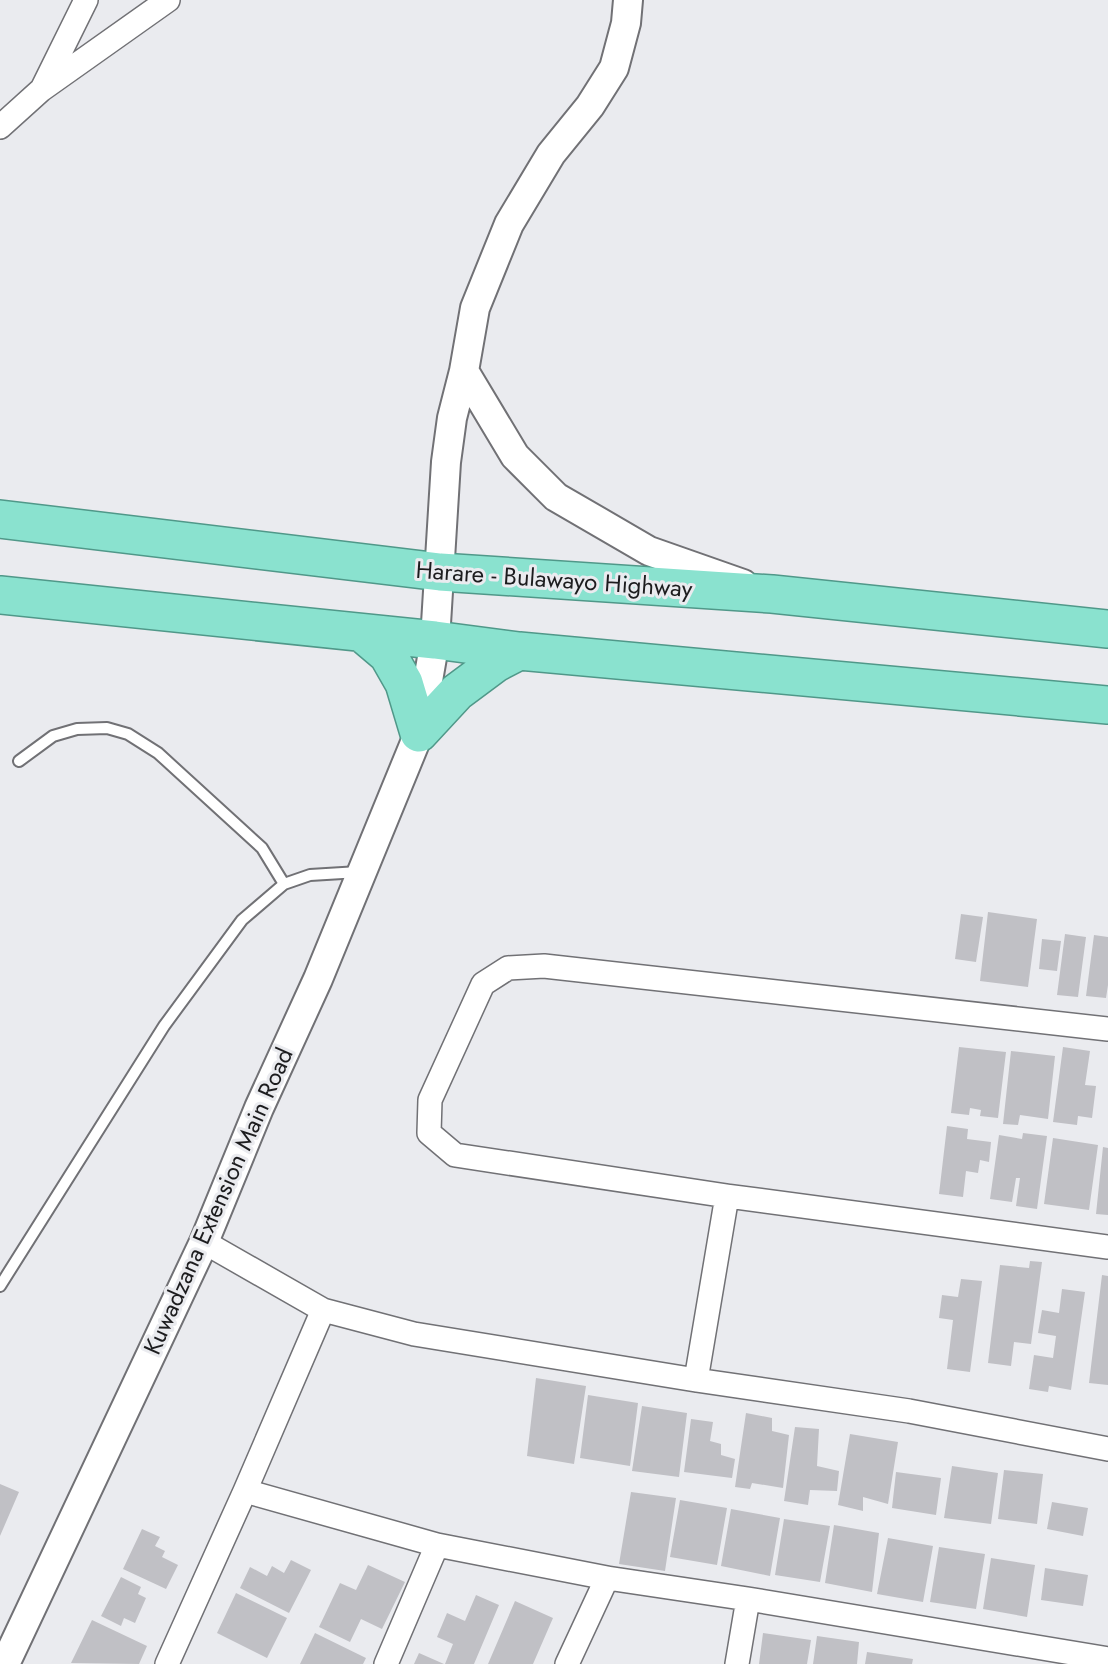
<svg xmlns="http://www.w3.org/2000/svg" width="1108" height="1664" font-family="Jost,sans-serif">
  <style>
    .building { fill: #c0c0c5 }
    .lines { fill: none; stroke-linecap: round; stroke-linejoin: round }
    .service-casing { stroke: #717175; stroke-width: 14 }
    .minor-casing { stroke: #717175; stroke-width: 26 }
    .tertiary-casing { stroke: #717175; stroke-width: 32 }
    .trunk-casing { stroke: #509889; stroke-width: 40 }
    .service { stroke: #fff; stroke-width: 10 }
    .minor { stroke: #fff; stroke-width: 23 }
    .tertiary { stroke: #fff; stroke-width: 28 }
    .trunk { stroke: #8ae2cf; stroke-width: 37 }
    .labels { text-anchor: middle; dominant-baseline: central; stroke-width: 6; stroke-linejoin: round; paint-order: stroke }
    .street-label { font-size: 24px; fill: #1c1c1e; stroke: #eaebef }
  </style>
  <rect width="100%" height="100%" fill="#eaebef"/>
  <path class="building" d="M988,912L1037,919L1028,987L980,981Z
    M961,914L983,917L976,962L955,959Z
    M1065,934L1086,937L1078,997L1057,995Z
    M1094,935L1108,937V985L1106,998L1086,996Z
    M1042,939L1061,941L1057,971L1039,969Z
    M959,1047L1006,1052L998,1118L980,1116L981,1110L970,1108L969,1115L951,1113Z
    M1063,1047L1090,1051L1085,1085L1096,1086L1092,1118L1078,1116L1077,1125L1053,1122Z
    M1011,1051L1055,1056L1048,1119L1020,1115L1018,1125L1003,1124Z
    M947,1126L968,1129L967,1139L991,1142L989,1162L980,1160L978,1173L966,1171L963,1197L939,1194Z
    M1023,1133L1047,1136L1037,1209L1016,1206L1020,1178H1016L1012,1202L990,1199L999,1135L1022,1139Z
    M1053,1138L1098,1145L1089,1210L1044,1204Z
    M1103,1147L1108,1148V1215L1096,1214Z
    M1030,1261L1042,1262L1031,1344L1014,1342L1011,1366L988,1363L1000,1265L1029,1268Z
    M1102,1275L1108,1276V1385L1089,1383Z
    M961,1279L982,1281L970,1372L947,1369L953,1320L939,1318L942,1295L958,1297Z
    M1062,1289L1085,1292L1071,1390L1049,1386L1048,1392L1029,1389L1034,1355L1053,1358L1056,1336L1038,1333L1042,1310L1059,1313Z
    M536,1378L586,1386L574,1464L527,1456Z
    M588,1395L638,1403L630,1466L580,1458Z
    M642,1406L687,1413L679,1477L632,1471Z
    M746,1413L772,1418V1431L789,1435L783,1488L752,1483L750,1489L735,1487Z
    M691,1419L713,1422L710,1441L721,1444V1455L735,1459L732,1478L684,1472Z
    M795,1427L819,1429L817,1466L839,1471L837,1491L810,1490L808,1505L784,1501Z
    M850,1434L898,1442L888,1504L863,1497V1511L838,1505Z
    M952,1466L998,1473L991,1524L944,1518Z
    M1004,1470L1043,1474L1037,1524L998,1519Z
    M896,1472L941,1478L936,1515L892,1508Z
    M0,1484L19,1492L0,1536Z
    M631,1492L676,1498L665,1571L619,1564Z
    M680,1500L727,1508L717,1565L670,1557Z
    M1052,1502L1088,1508L1083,1536L1047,1529Z
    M731,1509L780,1518L770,1576L721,1566Z
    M784,1519L830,1526L820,1582L775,1575Z
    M834,1525L879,1533L872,1592L825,1583Z
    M142,1529L160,1537L155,1546L165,1551L162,1557L178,1565L166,1589L123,1569Z
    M888,1538L933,1546L923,1602L877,1594Z
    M939,1547L985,1554L976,1609L930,1602Z
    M991,1558L1035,1565L1027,1617L983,1609Z
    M291,1560L311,1570L289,1613L240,1588L250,1567L267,1576L272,1566L284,1573Z
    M368,1565L405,1582L382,1629L361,1619L350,1642L319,1627L340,1583L356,1590Z
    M1045,1568L1088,1575L1083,1606L1041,1600Z
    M121,1577L141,1587L138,1594L146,1598L135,1623L124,1618L121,1626L101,1616Z
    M236,1593L287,1618L267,1658L217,1633Z
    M476,1595L499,1605L474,1664H445L453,1644L437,1637L447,1613L465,1621Z
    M515,1601L553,1618L533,1664H488Z
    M92,1620L147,1646L139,1664L71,1663Z
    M315,1633L366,1658L363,1664H300Z
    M763,1633L811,1640L807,1664H759Z
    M817,1636L859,1642L857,1664H813Z
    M867,1652L913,1659L912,1664H865Z
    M419,1653L444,1664H414Z"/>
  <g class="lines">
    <defs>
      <path id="service" d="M19,761L53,736L77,729L107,728L128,734L158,753L262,848L284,884
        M0,1286L164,1026L242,920L284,884L310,875L359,872"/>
      <path id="minor" d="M43,87L86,0
        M0,127L41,90L168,0
        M1108,1029L544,966L508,968L483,984L430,1100L429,1133L455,1155L727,1196L1108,1247
        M204,1242L323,1310L414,1334L696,1380L909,1411L1108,1449
        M696,1380L727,1196
        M245,1491L437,1545L607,1578L748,1599L1108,1659
        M167,1664L245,1491L323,1310
        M386,1664L437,1545
        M567,1664L607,1578
        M737,1664L748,1599"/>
      <path id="tertiary" d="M464,371L515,456L556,497L649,551L743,584
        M5,1664L204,1242L259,1108L318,979L419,733L435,640L446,462L452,418L464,371L475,308L509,224L551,154L590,106L614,68L626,23L628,0"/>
      <path id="trunk" d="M0,519L440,572L772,594L1108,629
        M0,595L435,640L519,651L1108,705
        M362,633L388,655L404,683L419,733
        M419,733L457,692L496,663L519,651"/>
    </defs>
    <use href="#service" class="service-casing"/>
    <use href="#minor" class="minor-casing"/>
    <use href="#tertiary" class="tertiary-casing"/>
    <use href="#trunk" class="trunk-casing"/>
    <use href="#service" class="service"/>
    <use href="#minor" class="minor"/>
    <use href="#tertiary" class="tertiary"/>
    <use href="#trunk" class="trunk"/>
  </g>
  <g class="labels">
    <g class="street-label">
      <text transform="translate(554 579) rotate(4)">Harare - Bulawayo Highway</text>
      <text transform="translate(218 1201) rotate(-66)">Kuwadzana Extension Main Road</text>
    </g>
  </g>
</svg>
